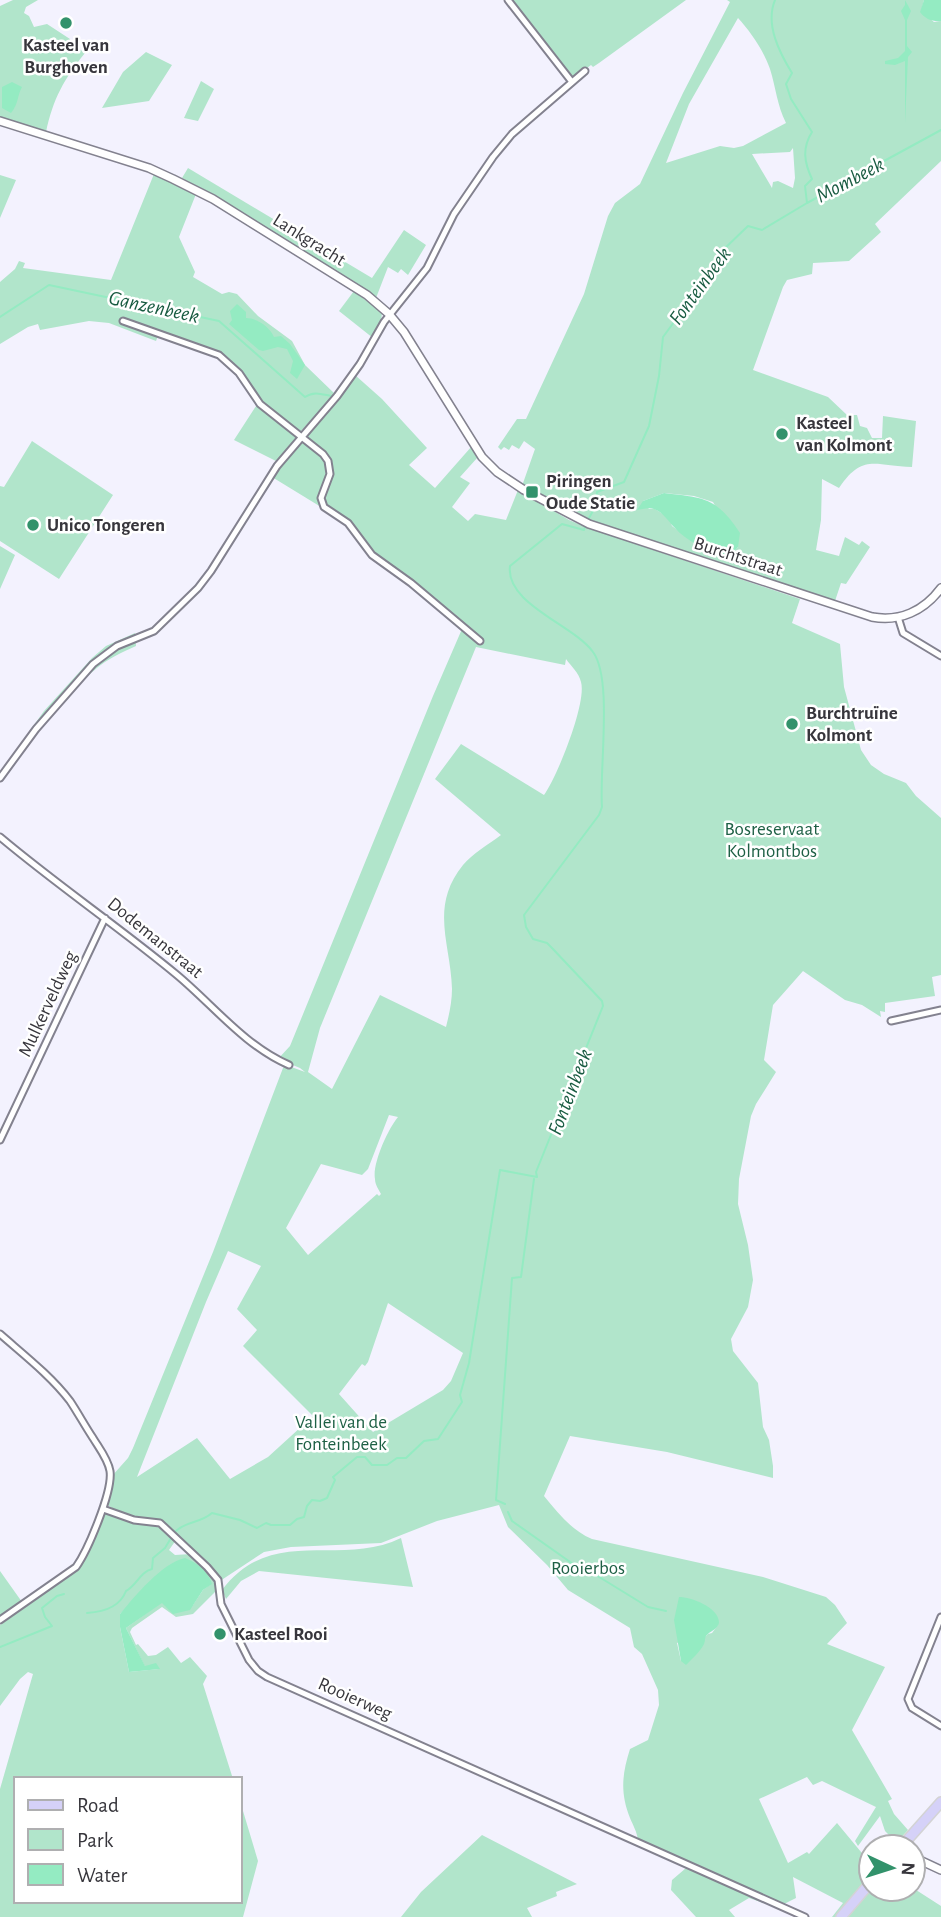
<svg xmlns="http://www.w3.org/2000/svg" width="941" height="1917" font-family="'Alegreya Sans',sans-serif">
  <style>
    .green { fill: #b1e5cb; fill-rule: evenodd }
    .water { fill: #94ebc2 }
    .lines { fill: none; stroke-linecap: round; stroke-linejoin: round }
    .stream { stroke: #94ebc2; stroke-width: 2 }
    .minor-casing { stroke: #83828f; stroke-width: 9 }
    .tertiary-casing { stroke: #83828f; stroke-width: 10 }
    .primary-casing { stroke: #d3d3d4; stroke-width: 12 }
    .minor { stroke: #fff; stroke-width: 5 }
    .tertiary { stroke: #fff; stroke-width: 7 }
    .primary { stroke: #d5d1f8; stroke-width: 9 }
    .poi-dot { fill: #32926b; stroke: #fff; stroke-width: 2.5 }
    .labels { text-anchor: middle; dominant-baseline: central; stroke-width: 5; stroke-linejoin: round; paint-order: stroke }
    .poi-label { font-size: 19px; font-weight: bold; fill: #37363c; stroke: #fff; text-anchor: start }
    .street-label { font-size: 19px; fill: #37363c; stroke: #fff }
    .park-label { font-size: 19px; fill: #1e6045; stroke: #fff }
    .water-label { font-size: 21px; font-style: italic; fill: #185b41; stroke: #fff }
  </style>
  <rect width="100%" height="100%" fill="#f3f2fe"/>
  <path class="green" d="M13,0H38L26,7L24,13L29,16L34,27L47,24L70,39L71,43L85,53C64,79 53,99 46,132L0,118V6Z
    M510,0H686L599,63L593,67L591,65L575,77L570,76Z
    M727,0H924L921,12L934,22L941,21V161L875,224L881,232L849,261L813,263L812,274L787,280L783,287L753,370L828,397L847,415H857L860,426L867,428L872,438H882L883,416L916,421L912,467C874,466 863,453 839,488L822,479L821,520L816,550L839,556L845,537L859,545L862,541L870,547L846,584L841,583L835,601L579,516L522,486L535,449L524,441L519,449L512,445L509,450L504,447L501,450L498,447L517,419H526L584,294L608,216L615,203L640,184L683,93L730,2ZM738,18C750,31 764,51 770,69C776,88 777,105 786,123L743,146L734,148L720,146L666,163L689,104ZM793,148L795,178L793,188L778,181L773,182L772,188L752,154L790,152ZM664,493L694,496L713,502L738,547L728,556L697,544L672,526L669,518L655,509H649L643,501Z
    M146,52L172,65L149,101L102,108L123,72Z
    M201,81L214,89L198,121L184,118Z
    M188,168L372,278L404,230L426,245L408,275L401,269L398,273L388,267L376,298L182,178Z
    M154,174L196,194L179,237L195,272L193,277L222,294L229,292L237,294L258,316L292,341L305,365L335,394L301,431L299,432L264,406L241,372L223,356L159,333L156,341L109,323L89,321L40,330L38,324L28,327L0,344V282L15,269L19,261L25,263L23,268L111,280Z
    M0,175L16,180L0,218Z
    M354,291L382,313L381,321L373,338L339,311Z
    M355,375L382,399L427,448L409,465L435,488L472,446L478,457L460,477L470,483L452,507L468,521L475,514L506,520L518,490L569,520L588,528L800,599L792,623L840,644L844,687L861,750L871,765L884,774L906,783L916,796L941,818V975L932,977L935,996L885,1003V1012L880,1011L881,1017L862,1005L845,1000L803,971L773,1005L764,1060L776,1072L756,1104L751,1116L739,1179L738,1204L748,1245L753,1280L748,1307L731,1339L733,1351L758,1383L763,1427L769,1440L773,1466V1478L667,1452L570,1436L544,1496C559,1514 571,1530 592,1539L763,1577L826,1597L835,1605L847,1623L827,1644L885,1667L852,1730L892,1799L888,1801L894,1814L908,1830L897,1842L900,1844L897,1847H892L896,1842L885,1831L880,1816L858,1846L855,1841L876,1807L822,1781L813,1785L807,1777L759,1799L788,1863L807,1852L809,1854L837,1823L871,1864V1877L836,1917H832L843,1903L793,1877L796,1898L782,1905L638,1840C637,1832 633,1825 630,1818C620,1793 622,1774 630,1749L648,1740L659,1705L658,1690L642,1654L634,1647L630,1628L568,1590L547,1565L508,1527L499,1505L437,1521L381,1543L291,1547L264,1552L220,1581L206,1563L162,1522L122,1514L106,1504L112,1476L128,1458L133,1448L213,1252L283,1068L286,1065L305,1072L300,1068L278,1059L290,1046L433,696L462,629L368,550L357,531L340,515L324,505C323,496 327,492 330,483C337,463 318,450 305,437L340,398ZM476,647L565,665L566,659C571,666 579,673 581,682C587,703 557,777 544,795L461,744L435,779L501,835C489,844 472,854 463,865C429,907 451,944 452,989C452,1002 449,1015 446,1027L380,995L332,1089L308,1072L320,1028ZM389,1115L398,1117C388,1129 372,1164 375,1179C375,1185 379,1190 381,1194L379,1196L377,1194L308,1255L286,1228L321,1164L362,1175L368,1169ZM228,1251L261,1266L237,1309L257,1330L243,1346L313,1416L268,1457L230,1479L197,1438L137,1477L206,1302ZM388,1303L463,1353L451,1381L443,1390L373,1432L339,1394L362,1364L365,1366L368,1362ZM718,1625L712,1633L708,1634L681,1661L677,1643Z
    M258,403L297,437L278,462L234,440Z
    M32,441L113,495L59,579L0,541V486L4,487Z
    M301,441C307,443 310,446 315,450C341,470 317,484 321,507L272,477Z
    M0,546L15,555L0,589Z
    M135,633L136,646C106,659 95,667 73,692L69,688L51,706L6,768L4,767L44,711L92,658L106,646Z
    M107,1513L158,1524L176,1540L169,1550L175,1555L191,1554L215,1580L217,1590L193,1614L176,1617L162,1607L132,1628L130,1632L136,1645L138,1644L148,1656L156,1655L168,1647L181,1663L190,1657L207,1676L203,1684L233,1779H16V1901H240V1801L258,1861L243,1917H0V1789L33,1674L28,1672L20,1679L0,1706V1625L77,1570L103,1515ZM162,1571L211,1584L203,1590L193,1605L162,1602L126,1628L145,1667L159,1669L129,1672L120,1627V1614Z
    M401,1538L413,1587L259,1571L241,1581L226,1599L222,1590C272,1524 340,1568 401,1538Z
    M0,1571L22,1602L0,1618Z
    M482,1835L577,1884L556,1892L557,1896L527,1908L532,1917H401L421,1892Z
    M686,1868L767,1902L766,1904L749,1898L729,1910L735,1917H696L671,1890L672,1880Z
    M871,1888H913L941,1906V1917H846Z"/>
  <path class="water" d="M905,0L911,11L907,20V46L912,52L908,57L905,123V61L895,65L885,64V61L898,58L905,51V20L901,11L905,5Z
    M924,0H941V21C933,22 925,19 920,12Z
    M12,82L22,87C17,96 19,103 11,113L2,108V87Z
    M237,304L246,312V318C257,318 270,327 274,337L281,336L290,344L305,365L297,379L290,373L293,361L287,349L278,347L263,351L259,350L229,324L232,320L230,311Z
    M664,493C705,498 716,497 740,533L738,547L729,556C709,552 687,542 674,527C668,521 663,512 654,509C649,507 642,509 637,510L643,501Z
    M185,1558C197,1563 208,1571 212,1584L203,1590L190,1610L173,1614L162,1603L126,1628L145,1666L156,1663L160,1669L129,1672L120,1627V1614C135,1596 162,1563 185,1558Z
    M679,1597C691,1597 718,1607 719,1622C719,1628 711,1631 708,1634C704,1637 706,1639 704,1644C700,1652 692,1659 686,1665L681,1661L674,1620Z"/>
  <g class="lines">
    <path class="stream" d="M775,0C765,24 779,52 792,73L786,84L791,99L812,132C802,148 804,162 812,179L805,186L807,203L941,130
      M0,317L49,285L219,321L305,397C314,391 321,394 331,396
      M589,518L595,507L597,492L624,482L649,426L659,376L663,337L705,280L723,250L748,226L762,230L807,203
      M505,1504L496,1500L512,1278L521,1277L534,1179
      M508,1512L512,1521L573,1564H578L648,1607L666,1611
      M176,1531C186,1521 201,1523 212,1513L240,1520L257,1528L266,1523L271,1525H290L297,1519L304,1517L307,1506L312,1500L320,1501L327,1498L335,1480L333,1477L357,1457H365L372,1465H387L397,1458H406L424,1441L438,1439L462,1402L460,1395L469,1363L500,1170L537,1177L536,1172L603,1006L602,1001L552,948L547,943L533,939L526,927L524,915L599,815L602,807C599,770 613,679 593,652C574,625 505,604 510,566L562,524L584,530L585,527
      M87,1613C103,1612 120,1607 126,1591C137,1585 140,1572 152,1569L153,1558L165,1548L171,1538
      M0,1647L52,1626L45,1617L42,1608L57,1596L64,1594"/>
    <defs>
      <path id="minor" d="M508,0L572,82
        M123,321L219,355L239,373L260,404L323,454L328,461L330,474L321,498L324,507L348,523L372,555L411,583L480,641
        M898,617L903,633L941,656
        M0,778L36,729L93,664L117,646L154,631L198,588L211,571L277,466L337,396L360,364L384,322L427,268L454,214L493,157L512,134L585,71
        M0,837C57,885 119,927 177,975C213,1005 245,1046 289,1065
        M891,1021L941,1010
        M0,1140L105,918
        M0,1334C24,1355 51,1376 70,1401C78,1413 85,1426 93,1438C99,1448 108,1459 110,1471C113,1491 88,1550 76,1567L0,1620
        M103,1509L134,1520L160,1523L207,1567L218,1580L221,1604L249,1660L258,1671L267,1677L805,1917
        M941,1617L908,1699L912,1708L941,1726"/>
      <path id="tertiary" d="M0,121L149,168L173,179L213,199L367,295L389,314L404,332L482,457L497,472L524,490L589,524L872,617C900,622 924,611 941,588
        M913,1857L941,1870"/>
      <path id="primary" d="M901,1847L941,1802
        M841,1917L871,1882"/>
    </defs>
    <use href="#minor" class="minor-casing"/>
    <use href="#tertiary" class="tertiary-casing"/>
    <use href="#primary" class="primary-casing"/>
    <use href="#minor" class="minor"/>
    <use href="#tertiary" class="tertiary"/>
    <use href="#primary" class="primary"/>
  </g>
  <g class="poi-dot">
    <circle cx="66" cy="23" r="7"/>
    <circle cx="782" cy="434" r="7"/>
    <rect x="525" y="485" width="14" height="14" rx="3.5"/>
    <circle cx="33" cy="525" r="7"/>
    <circle cx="792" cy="724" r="7"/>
    <circle cx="220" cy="1634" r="7"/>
  </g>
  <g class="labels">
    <g class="poi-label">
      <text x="66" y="45" text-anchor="middle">Kasteel van<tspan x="66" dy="22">Burghoven</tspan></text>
      <text x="796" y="423">Kasteel<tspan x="796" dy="22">van Kolmont</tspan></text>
      <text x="546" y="481">Piringen<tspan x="546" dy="22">Oude Statie</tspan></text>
      <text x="47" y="525">Unico Tongeren</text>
      <text x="806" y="713">Burchtruïne<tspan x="806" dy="22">Kolmont</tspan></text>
      <text x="234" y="1634">Kasteel Rooi</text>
    </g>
    <g class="street-label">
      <text transform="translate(309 240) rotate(32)">Lankgracht</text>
      <text transform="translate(738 557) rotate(18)">Burchtstraat</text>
      <text transform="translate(155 938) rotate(39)">Dodemanstraat</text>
      <text transform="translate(48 1004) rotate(-65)">Mulkerveldweg</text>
      <text transform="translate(355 1699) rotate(24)">Rooierweg</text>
    </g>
    <g class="park-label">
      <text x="772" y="829">Bosreservaat<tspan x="772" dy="22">Kolmontbos</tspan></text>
      <text x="341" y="1422">Vallei van de<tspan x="341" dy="22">Fonteinbeek</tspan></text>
      <text x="588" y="1568">Rooierbos</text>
    </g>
    <g class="water-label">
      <text transform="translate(850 180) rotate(-28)">Mombeek</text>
      <text transform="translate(700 286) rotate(-54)">Fonteinbeek</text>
      <text transform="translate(154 307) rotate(12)">Ganzenbeek</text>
      <text transform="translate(570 1092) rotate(-69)">Fonteinbeek</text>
    </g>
  </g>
  <rect x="14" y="1777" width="228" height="126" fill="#ffffff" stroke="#afafb1" stroke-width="2"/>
  <rect x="28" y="1800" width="35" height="10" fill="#d5d1f8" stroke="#afafb1" stroke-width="2"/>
  <text x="77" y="1812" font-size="21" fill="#37363c">Road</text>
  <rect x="28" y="1829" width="35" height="21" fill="#b1e5cb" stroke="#afafb1" stroke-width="2"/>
  <text x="77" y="1847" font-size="21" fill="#37363c">Park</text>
  <rect x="28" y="1864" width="35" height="21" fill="#94ebc2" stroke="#afafb1" stroke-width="2"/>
  <text x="77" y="1882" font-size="21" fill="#37363c">Water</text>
  <g transform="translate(892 1868) rotate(94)"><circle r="33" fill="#ffffff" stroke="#afafb1" stroke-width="2"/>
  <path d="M0-5L12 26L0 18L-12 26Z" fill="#32926b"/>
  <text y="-10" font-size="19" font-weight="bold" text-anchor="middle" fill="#37363c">N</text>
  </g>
</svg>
